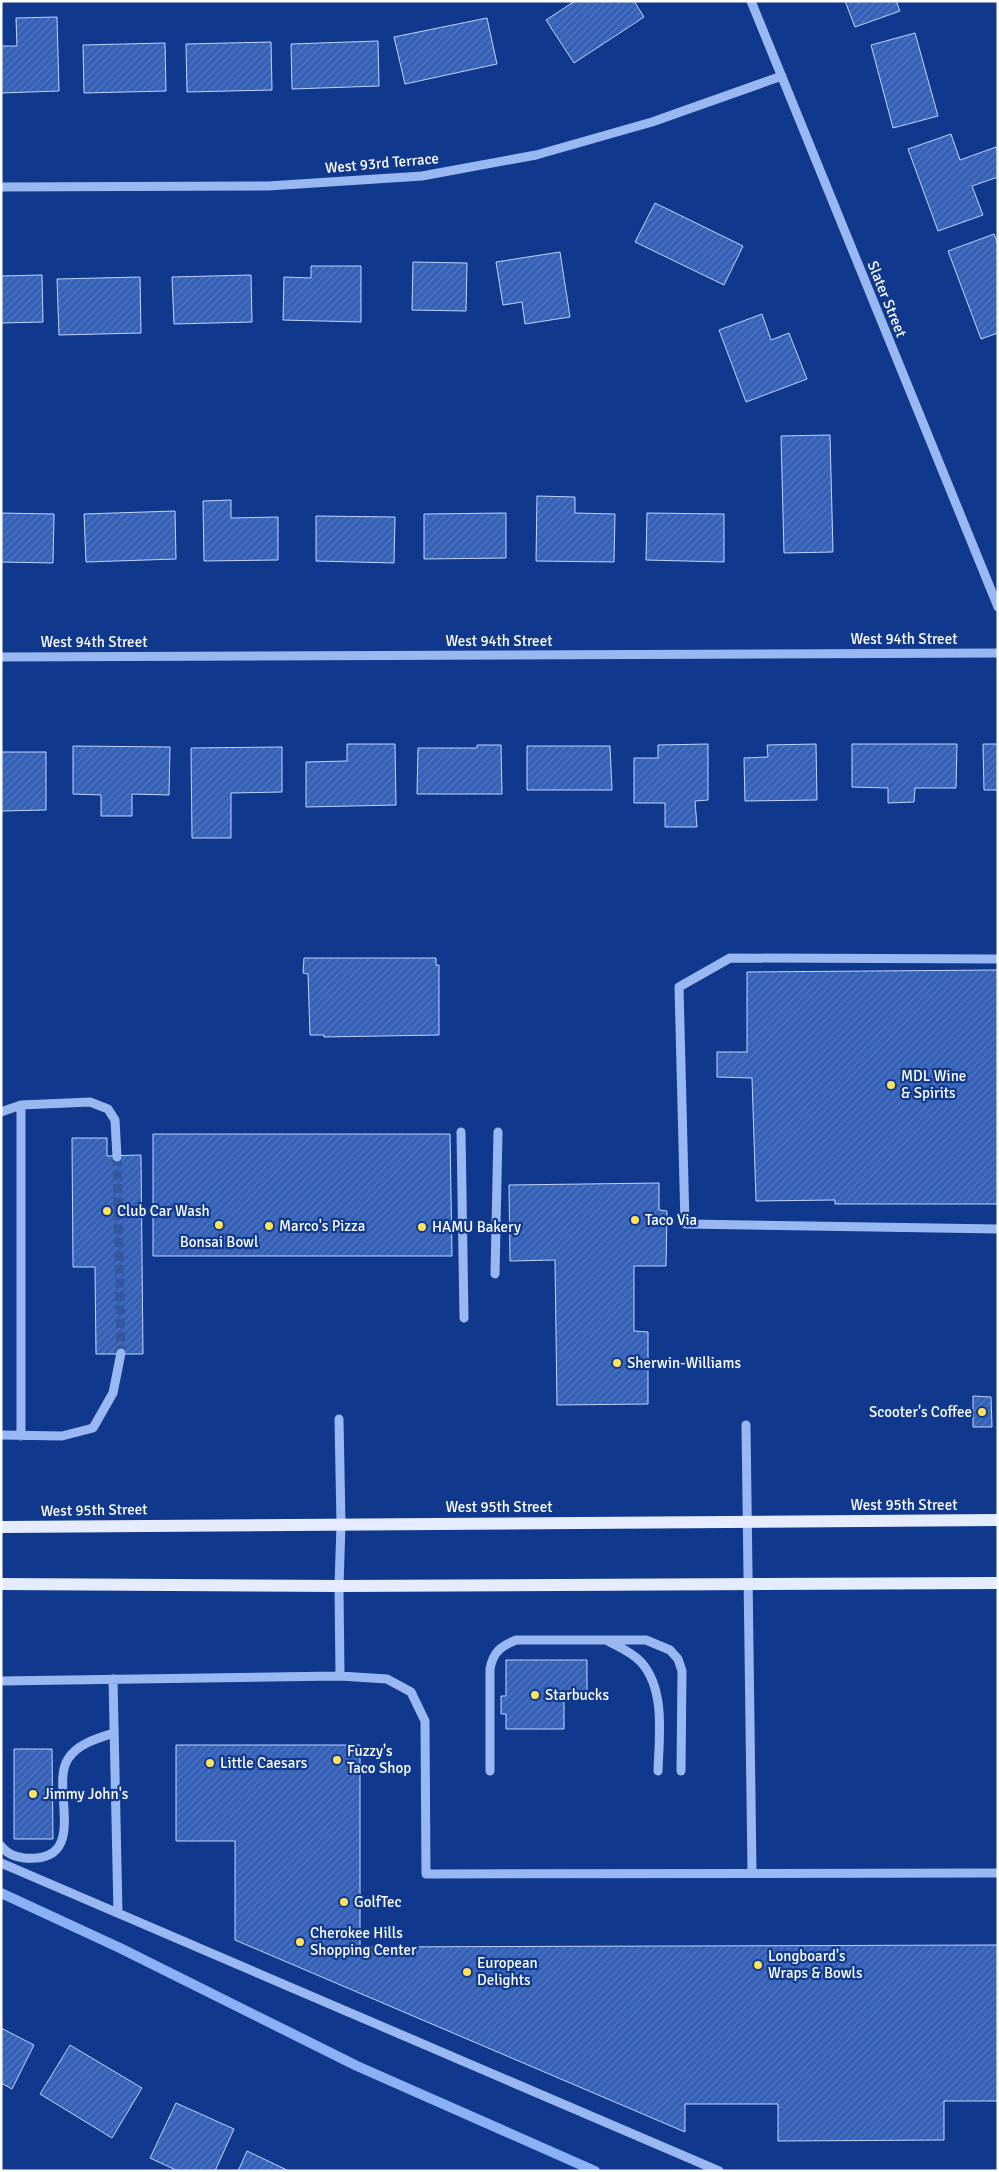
<svg xmlns="http://www.w3.org/2000/svg" width="999" height="2172" font-family="Signika,sans-serif">
  <style>
    .lines { fill: none; stroke-linecap: round; stroke-linejoin: round }
    .stream { stroke: #8bb0f6; stroke-width: 10 }
    .building { fill: url(#building-hatch); stroke: #c0d5fd }
    .minor-tunnel { stroke: #34579f; stroke-width: 9; stroke-dasharray: 9 4.5; stroke-linecap: butt }
    .minor { stroke: #99b8f2; stroke-width: 9 }
    .major { stroke: #e5ecff; stroke-width: 12 }
    .poi-dot { fill: #ffe25b; stroke: #10398e; stroke-width: 2 }
    .labels { text-anchor: middle; dominant-baseline: central; stroke-width: 4.5; stroke-linejoin: round; paint-order: stroke }
    .street-label { font-size: 15px; fill: #fff; stroke: #10398e }
    .poi-label { font-size: 15px; fill: #fff; stroke: #10398e; text-anchor: start }
  </style>
  <defs>
    <pattern id="building-hatch" width="6" height="6" patternUnits="userSpaceOnUse" patternTransform="scale(1.25)"><rect width="6" height="6" fill="#3460b6"/><path d="M-1 1l2-2M0 6l6-6M5 7l2-2" fill="none" stroke="#5278c1"/></pattern>
  </defs>
  <rect width="100%" height="100%" fill="#10398e"/>
  <g class="lines">
    <path class="stream" d="M1,1893L120,1948L357,2066L595,2171"/>
  </g>
  <path class="building" d="M575,1H634L644,17L574,63L546,20Z
    M845,1H896L900,11L855,27Z
    M57,17L59,91L1,93V46H17L16,18Z
    M487,18L497,64L405,84L394,37Z
    M915,33L938,116L893,128L871,45Z
    M378,41L379,86L292,89L291,44Z
    M271,42L272,90L187,92L186,44Z
    M165,43L166,91L84,93L83,45Z
    M951,134L960,160L996,147L998,153V177L972,186L983,215L938,231L908,149Z
    M655,203L743,246L724,285L635,242Z
    M994,234L998,244V333L981,339L948,251Z
    M560,252L570,317L525,324L522,302L503,305L496,262Z
    M413,262L467,263L466,311L412,310Z
    M311,266H361V322L283,320L284,277L311,278Z
    M42,275L43,322L1,323V276Z
    M251,275L252,322L174,324L172,277Z
    M140,277L141,333L59,335L57,279Z
    M762,314L771,340L789,333L807,379L746,402L719,330Z
    M830,435L833,552L784,553L781,436Z
    M537,496L575,497V513L615,514L614,562L536,561Z
    M231,500V518L278,517V560L204,561L203,501Z
    M175,511L176,559L86,562L84,514Z
    M1,513L54,514L53,563L1,562Z
    M506,513V558L424,559V514Z
    M647,513L724,514V562L646,560Z
    M316,516L395,517L394,563L316,561Z
    M347,744H395L396,805L306,807V762L347,761Z
    M708,744V800L695,801L697,827H665V803H634V758H658V745Z
    M816,744L817,800L745,801L744,758L768,757L767,745Z
    M852,744H957L956,788H915L914,802L888,803V788L852,787Z
    M983,744H998V790H984Z
    M477,745H501L502,794H417L418,748H477Z
    M73,746L170,747L169,795L132,794V816H101V795L73,794Z
    M527,746H610L612,790H527Z
    M282,747V792L231,793V838H192L191,748Z
    M1,752H46V810L1,811Z
    M304,958H436V965H439V1035L324,1037V1035H310L308,974L303,973Z
    M998,970V1204H835V1200L756,1201L752,1078L717,1077V1052H747V972Z
    M153,1134H450L452,1256H153Z
    M72,1138H107V1156L141,1155L143,1354H96L95,1267H73Z
    M659,1183V1210L667,1211L666,1266H634V1331L648,1332V1404L557,1405L555,1260L510,1261L509,1185Z
    M973,1396L991,1397L992,1427H973Z
    M506,1660H587V1694H564V1729H506V1714H501V1696H506Z
    M176,1745H360V1947L998,1945V2101H944V2140L778,2141V2104H685V2132L235,1940V1841H176Z
    M14,1749H52L53,1839H14Z
    M1,2028L34,2045L12,2089L1,2083Z
    M70,2045L142,2088L112,2138L40,2094Z
    M176,2103L234,2129L215,2171H178L150,2158Z
    M247,2151L289,2171H238Z"/>
  <g class="lines">
    <path class="minor-tunnel" d="M117,1157L121,1353"/>
    <path class="minor" d="M751,1L998,607
      M1,187L268,186L422,176L536,155L652,122L782,76
      M1,657L998,653
      M998,959L730,958L679,987L685,1224L998,1229
      M1,1112L21,1105L90,1102L108,1109L115,1120L117,1157
      M461,1132L464,1318
      M495,1274L498,1132
      M339,1419L341,1524L339,1586L340,1676
      M746,1425L752,1872
      M1,1435L62,1436L93,1428L113,1393L121,1353
      M21,1436V1105
      M608,1641C619,1647 632,1652 641,1662C666,1690 659,1737 658,1771
      M113,1679L118,1913
      M1,1681L340,1676L387,1679L411,1692L425,1721L426,1874L998,1873
      M490,1771V1669C493,1652 501,1646 516,1640H646L670,1650L678,1659L682,1671L681,1771
      M1,1846C7,1854 14,1857 24,1858C92,1864 49,1787 68,1759C77,1744 98,1738 114,1733
      M1,1863L719,2171"/>
    <path class="major" d="M1,1527L998,1520
      M1,1584L339,1586L998,1583"/>
  </g>
  <g class="poi-dot">
    <circle cx="891" cy="1085" r="5"/>
    <circle cx="107" cy="1211" r="5"/>
    <circle cx="635" cy="1220" r="5"/>
    <circle cx="219" cy="1225" r="5"/>
    <circle cx="269" cy="1226" r="5"/>
    <circle cx="422" cy="1227" r="5"/>
    <circle cx="617" cy="1363" r="5"/>
    <circle cx="982" cy="1412" r="5"/>
    <circle cx="535" cy="1695" r="5"/>
    <circle cx="337" cy="1760" r="5"/>
    <circle cx="210" cy="1763" r="5"/>
    <circle cx="33" cy="1794" r="5"/>
    <circle cx="344" cy="1902" r="5"/>
    <circle cx="300" cy="1942" r="5"/>
    <circle cx="758" cy="1965" r="5"/>
    <circle cx="467" cy="1972" r="5"/>
  </g>
  <g class="labels">
    <g class="street-label">
      <text transform="translate(382 163) rotate(-5)">West 93rd Terrace</text>
      <text transform="translate(887 299) rotate(68)">Slater Street</text>
      <text x="904" y="639">West 94th Street</text>
      <text x="499" y="641">West 94th Street</text>
      <text x="94" y="642">West 94th Street</text>
      <text x="904" y="1505">West 95th Street</text>
      <text x="499" y="1507">West 95th Street</text>
      <text transform="translate(94 1510) rotate(-1)">West 95th Street</text>
    </g>
    <g class="poi-label">
      <text x="901" y="1076">MDL Wine<tspan x="901" dy="17">&amp; Spirits</tspan></text>
      <text x="117" y="1211">Club Car Wash</text>
      <text x="645" y="1220">Taco Via</text>
      <text x="279" y="1226">Marco's Pizza</text>
      <text x="432" y="1227">HAMU Bakery</text>
      <text x="219" y="1242" text-anchor="middle">Bonsai Bowl</text>
      <text x="627" y="1363">Sherwin-Williams</text>
      <text x="972" y="1412" text-anchor="end">Scooter's Coffee</text>
      <text x="545" y="1695">Starbucks</text>
      <text x="347" y="1751">Fuzzy's<tspan x="347" dy="17">Taco Shop</tspan></text>
      <text x="220" y="1763">Little Caesars</text>
      <text x="43" y="1794">Jimmy John's</text>
      <text x="354" y="1902">GolfTec</text>
      <text x="310" y="1933">Cherokee Hills<tspan x="310" dy="17">Shopping Center</tspan></text>
      <text x="768" y="1956">Longboard's<tspan x="768" dy="17">Wraps &amp; Bowls</tspan></text>
      <text x="477" y="1963">European<tspan x="477" dy="17">Delights</tspan></text>
    </g>
  </g>
  <rect width="999" height="2172" fill="none" stroke="#ffffff" stroke-width="5"/>
</svg>
